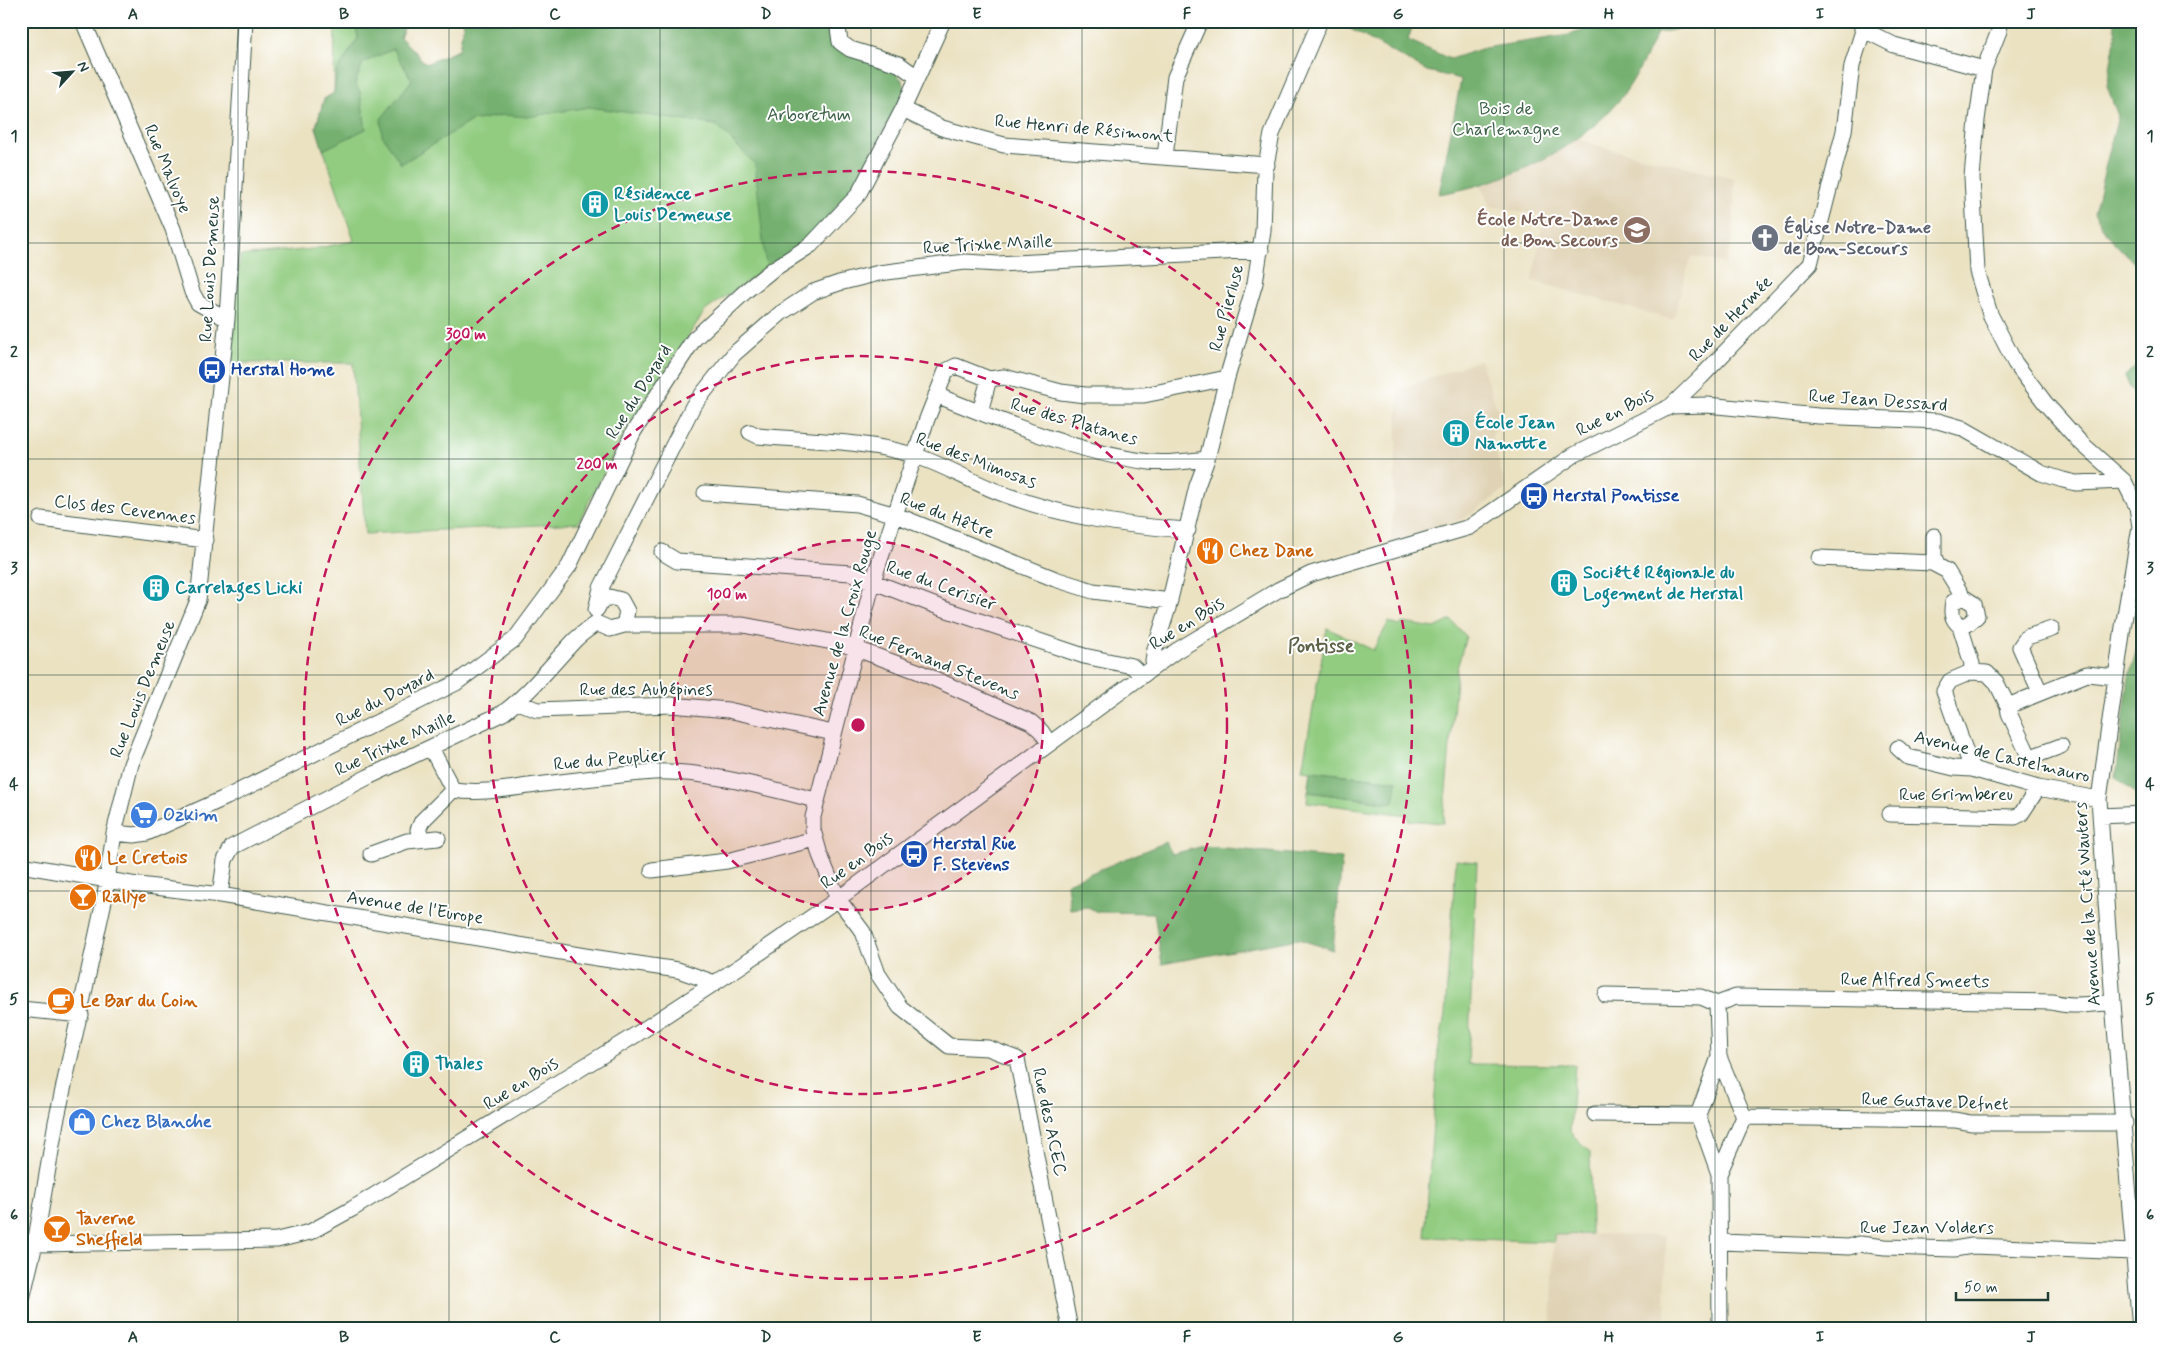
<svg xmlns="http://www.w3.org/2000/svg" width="2164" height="1350" font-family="Mynerve,sans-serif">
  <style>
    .built { fill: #e0d3b5 }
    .green { fill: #92cc81; stroke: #58845a }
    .forest { fill: #75b06f; stroke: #4a7652 }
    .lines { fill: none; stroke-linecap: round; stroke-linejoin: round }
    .minor-casing { stroke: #3e5649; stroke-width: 17 }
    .minor { stroke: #fff; stroke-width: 15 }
    .grid { fill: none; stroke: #1f3d34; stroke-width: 1; stroke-opacity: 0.55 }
    .ring { fill: none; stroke: #c2185b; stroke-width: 2.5; stroke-dasharray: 9 6 }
    .labels { text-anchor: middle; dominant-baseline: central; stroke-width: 4; stroke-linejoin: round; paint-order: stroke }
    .park-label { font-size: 18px; fill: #3c6147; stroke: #fff }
    .street-label { font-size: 18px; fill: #1f3d34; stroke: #fff }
    .culture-label { font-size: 18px; font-weight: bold; fill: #0d838f; stroke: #fff; text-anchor: start }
    .education-label { font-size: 18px; font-weight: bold; fill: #785e54; stroke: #fff; text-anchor: end }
    .worship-label { font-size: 18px; font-weight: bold; fill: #5b616d; stroke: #fff; text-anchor: start }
    .transit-label { font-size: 18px; font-weight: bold; fill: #164399; stroke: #fff; text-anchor: start }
    .food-label { font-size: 18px; font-weight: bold; fill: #c56008; stroke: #fff; text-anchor: start }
    .shop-label { font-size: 18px; font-weight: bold; fill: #366cbe; stroke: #fff; text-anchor: start }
    .neighbourhood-label { font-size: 19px; font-weight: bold; fill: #5d6248; stroke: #fff }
    .centre { fill: #c2185b; stroke: #fff; stroke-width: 2.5 }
    .ring-label { font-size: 15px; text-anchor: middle; font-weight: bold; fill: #c2185b; stroke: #fff; stroke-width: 4; stroke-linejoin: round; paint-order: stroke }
    .neatline { fill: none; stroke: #1f3d34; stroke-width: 2 }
    .grid-label { font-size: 16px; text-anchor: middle; font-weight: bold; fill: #1f3d34 }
  </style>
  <rect width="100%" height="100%" fill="#fff"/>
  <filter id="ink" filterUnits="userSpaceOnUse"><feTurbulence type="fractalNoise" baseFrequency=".02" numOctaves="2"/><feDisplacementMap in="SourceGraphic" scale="10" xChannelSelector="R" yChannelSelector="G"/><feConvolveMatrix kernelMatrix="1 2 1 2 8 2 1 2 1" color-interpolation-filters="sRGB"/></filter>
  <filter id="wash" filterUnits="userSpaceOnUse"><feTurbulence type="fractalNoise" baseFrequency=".0096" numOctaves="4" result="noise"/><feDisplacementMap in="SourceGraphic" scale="20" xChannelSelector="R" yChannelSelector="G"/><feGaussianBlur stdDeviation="1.12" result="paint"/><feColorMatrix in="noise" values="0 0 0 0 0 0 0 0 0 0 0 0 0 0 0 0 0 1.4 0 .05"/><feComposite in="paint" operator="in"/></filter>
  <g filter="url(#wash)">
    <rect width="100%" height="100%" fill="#ebe2c2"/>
    <path class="built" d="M1576,138L1606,148L1735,178L1733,237L1726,264L1691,256L1673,320L1532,281L1544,216L1490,206L1481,186L1519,172Z
      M1480,360L1500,417L1492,437L1506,489L1463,519L1391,543L1399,389Z
      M1591,1234L1666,1236L1665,1329H1551L1554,1235Z"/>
    <path class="green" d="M335,21H407L400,37L426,64L459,50L464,21L834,42L903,80L857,180L768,267L705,311L628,426L578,523L365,534L353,363H231L240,256L313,249L354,241L316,127L324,99L334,93Z
      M1451,620L1466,636L1457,669L1443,823L1408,820L1407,815L1307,802L1308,792L1393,803L1397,781L1302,770L1327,628L1373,650L1389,622L1399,626L1403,623L1435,628Z
      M1456,860L1477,862L1468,1064L1575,1065L1570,1132L1590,1152L1591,1234L1554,1235V1242L1425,1237L1438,1051L1445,1014Z"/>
    <path class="forest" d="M355,21H407L400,37L426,64L459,50L464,21H831L834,42C860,53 899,59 905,91L857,180L820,228L768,267L765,259L755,164L716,125L589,107L527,117L504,115L471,121L401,164L382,135L381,119L412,80L393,49L363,63L355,83L360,92L366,129L323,150L316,127L324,99L334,93L337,71L358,38Z
      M1336,21H1366L1384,29L1388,21H1414L1408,40L1450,59L1484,48L1569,35L1614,21H1720L1657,33C1647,54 1637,76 1624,94C1584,148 1504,184 1439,194L1461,79L1427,71Z
      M2113,21H2143V317L2140,269L2107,235L2094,213L2118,116L2107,86L2116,34Z
      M2143,359V398L2131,390L2125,376Z
      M2143,628V800L2116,777L2129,676Z
      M1311,771L1397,781L1394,803L1308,792Z
      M1166,842L1172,854L1204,846L1342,859L1333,950L1298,939L1162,964L1154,913L1097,912L1088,907L1070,909L1067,883Z"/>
  </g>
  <g filter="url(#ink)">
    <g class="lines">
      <defs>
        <path id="minor" d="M83,21L173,229L192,292L198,303L227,319
          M837,21L840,42L850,49L899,64L917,77
          M1862,29L1894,45L1984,69
          M1999,31L1984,69L1977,120L1972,177L1977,271L1990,314L2015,363L2046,404L2079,441L2124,481L2137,507L2140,527L2123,627L2099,799L2113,1003L2140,1329
          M903,109L942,128L1004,145L1267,165
          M1165,156L1175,77L1200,21
          M936,395C1003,422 1078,453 1150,462C1167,464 1189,461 1207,459
          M1671,406L1707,405L1818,416L1938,421L1962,428L2041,473L2063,480L2076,483L2124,481
          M980,412L989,379
          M750,432L758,436C810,441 866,440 916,456C947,466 975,484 1006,495C1066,517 1124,526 1188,530
          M705,493L857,504L896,515L1055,579L1093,591L1170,601
          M41,519L205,540
          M1934,536V556L1937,565
          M662,552L677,561L851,573L944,609L1084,656L1132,666L1141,675
          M1819,558L1932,563L1947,571L1963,597
          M597,609L600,603L609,597L621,600L627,611L624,625
          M596,610L601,588L693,406L734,354L781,313L813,292L839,283L879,273L965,262L998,264L1261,250
          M596,623L610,629L624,625H743L843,644L917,671L1031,722L1041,731L1049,743
          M1960,626C1951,619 1951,612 1953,602L1963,597L1974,604L1977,616L1968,624L1960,626L1972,664L1971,672L1950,681L1944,691L1972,769
          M1156,665L1153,661L1155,649L1168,608L1197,486L1207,459L1227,378L1255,283L1263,231L1265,170L1272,134L1320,21
          M1971,672L1987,673L1996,682L2008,706L2087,674L2116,677
          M2040,692L2020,647L2027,637L2052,629
          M518,702L537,710L671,705L728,710L833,733
          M2008,706L2009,713L2028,754L2034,756L2061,746
          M431,748L453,790
          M1898,748L1908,757L1954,768L1972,769L2038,788L2099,799
          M453,790C484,794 505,789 536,785C576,780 615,775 654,772C703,770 768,788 816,800
          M1890,814L2015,817L2021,814L2038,788
          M2101,816L2143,814
          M114,833L134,835L147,833L227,797L456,683L515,639L569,566L634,431L694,339L747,290L772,270L811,245L858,195L903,109L943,21
          M422,838L418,830L422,821L453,790
          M371,854L407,841L438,838
          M21,865L131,884L220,895L591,957L678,970L715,983
          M652,870L727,861L815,839
          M220,895L225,860L232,847L368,777L503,713C531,692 551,665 575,640C581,634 589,629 596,623
          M1606,995L1701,997L1717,1004
          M1717,1004L1736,997L2052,1002C2072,1008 2092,1003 2113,1003
          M1717,1004L1719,1057L1744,1117L1719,1174
          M21,1009L81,1015
          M1719,1057L1698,1115L1719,1174L1720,1329
          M1595,1114L1698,1115
          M1744,1117L1955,1120L1971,1123H2125
          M21,1241L35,1244L277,1240L310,1232L352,1209L637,1034L742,965L838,899L1176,651L1278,590L1311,574L1470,527L1574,455L1671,406L1701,377L1810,264L1844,131L1852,66L1866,21
          M1721,1242L1849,1247L1859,1244L1885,1247L1954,1249L1972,1246L2134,1252
          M21,1303L35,1244L56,1122L104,901L114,833L131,764L198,600L227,319L245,21
          M1070,1329L1017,1059L988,1048L949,1046L900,1007L878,974L863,932L838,899L820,855L813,830V817L873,581L927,419L946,371L956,366L989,379L1004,377L1061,392L1085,395H1144L1227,378"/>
      </defs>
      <use href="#minor" class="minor-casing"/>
      <use href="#minor" class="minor"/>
    </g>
  </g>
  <path class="grid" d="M238,21V1329M449,21V1329M660,21V1329M871,21V1329M1082,21V1329M1293,21V1329M1504,21V1329M1715,21V1329M1926,21V1329M21,243H2143M21,459H2143M21,675H2143M21,891H2143M21,1107H2143"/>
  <circle cx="858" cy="725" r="185" fill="#c2185b" fill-opacity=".12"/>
  <g class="ring">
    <circle cx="858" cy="725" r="185"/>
    <circle cx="858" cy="725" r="369"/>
    <circle cx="858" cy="725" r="554"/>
  </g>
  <defs>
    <symbol id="building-disc" viewBox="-11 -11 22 22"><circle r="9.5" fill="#0f9aa8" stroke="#fff"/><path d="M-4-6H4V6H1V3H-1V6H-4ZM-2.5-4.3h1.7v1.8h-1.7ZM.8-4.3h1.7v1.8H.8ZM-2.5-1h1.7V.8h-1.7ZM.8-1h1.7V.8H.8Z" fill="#fff"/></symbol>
    <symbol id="school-disc" viewBox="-11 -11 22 22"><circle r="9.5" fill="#8d6e63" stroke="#fff"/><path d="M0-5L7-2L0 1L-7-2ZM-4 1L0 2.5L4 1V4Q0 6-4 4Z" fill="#fff"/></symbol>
    <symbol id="church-disc" viewBox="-11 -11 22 22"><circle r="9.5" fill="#6b7280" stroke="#fff"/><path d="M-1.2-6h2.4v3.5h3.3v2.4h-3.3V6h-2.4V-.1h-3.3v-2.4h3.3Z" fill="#fff"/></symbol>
    <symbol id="bus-disc" viewBox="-11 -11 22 22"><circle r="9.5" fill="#1a4fb4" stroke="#fff"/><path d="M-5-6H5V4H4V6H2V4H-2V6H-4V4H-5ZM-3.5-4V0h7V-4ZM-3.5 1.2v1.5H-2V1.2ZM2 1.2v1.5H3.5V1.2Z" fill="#fff"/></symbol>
    <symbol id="restaurant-disc" viewBox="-11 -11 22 22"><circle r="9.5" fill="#e8710a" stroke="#fff"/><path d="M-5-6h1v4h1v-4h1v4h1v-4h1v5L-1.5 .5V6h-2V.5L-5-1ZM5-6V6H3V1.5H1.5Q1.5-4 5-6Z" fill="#fff"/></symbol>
    <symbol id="supermarket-disc" viewBox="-11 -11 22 22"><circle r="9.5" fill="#3f7fe0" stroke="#fff"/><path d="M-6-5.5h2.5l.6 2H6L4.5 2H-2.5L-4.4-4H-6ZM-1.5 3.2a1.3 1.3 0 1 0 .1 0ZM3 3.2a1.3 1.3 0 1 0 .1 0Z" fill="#fff"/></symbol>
    <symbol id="bar-disc" viewBox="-11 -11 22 22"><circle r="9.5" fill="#e8710a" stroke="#fff"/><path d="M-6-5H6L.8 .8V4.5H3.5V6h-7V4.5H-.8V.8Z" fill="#fff"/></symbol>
    <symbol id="cafe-disc" viewBox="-11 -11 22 22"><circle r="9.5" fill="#e8710a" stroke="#fff"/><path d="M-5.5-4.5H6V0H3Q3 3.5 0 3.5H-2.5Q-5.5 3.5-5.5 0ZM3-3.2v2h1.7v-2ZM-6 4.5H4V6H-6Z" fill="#fff"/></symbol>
    <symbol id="shop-disc" viewBox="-11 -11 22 22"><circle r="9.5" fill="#3f7fe0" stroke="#fff"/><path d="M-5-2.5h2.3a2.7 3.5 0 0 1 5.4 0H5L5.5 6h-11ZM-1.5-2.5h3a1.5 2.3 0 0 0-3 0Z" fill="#fff"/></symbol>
  </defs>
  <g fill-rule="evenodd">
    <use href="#building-disc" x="579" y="188" width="32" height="32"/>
    <use href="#school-disc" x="1621" y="214" width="32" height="32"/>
    <use href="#church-disc" x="1749" y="222" width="32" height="32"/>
    <use href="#bus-disc" x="196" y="354" width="32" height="32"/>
    <use href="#building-disc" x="1440" y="417" width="32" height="32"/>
    <use href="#bus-disc" x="1518" y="480" width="32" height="32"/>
    <use href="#restaurant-disc" x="1194" y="535" width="32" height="32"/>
    <use href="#building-disc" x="1548" y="567" width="32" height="32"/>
    <use href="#building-disc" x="140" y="572" width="32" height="32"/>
    <use href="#supermarket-disc" x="128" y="799" width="32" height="32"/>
    <use href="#bus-disc" x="898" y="838" width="32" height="32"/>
    <use href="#restaurant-disc" x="72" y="842" width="32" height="32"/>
    <use href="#bar-disc" x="67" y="881" width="32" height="32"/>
    <use href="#cafe-disc" x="45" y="985" width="32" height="32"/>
    <use href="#building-disc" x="400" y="1048" width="32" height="32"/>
    <use href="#shop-disc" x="66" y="1106" width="32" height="32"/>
    <use href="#bar-disc" x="41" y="1213" width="32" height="32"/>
  </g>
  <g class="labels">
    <g class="park-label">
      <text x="1506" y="109">Bois de<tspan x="1506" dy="21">Charlemagne</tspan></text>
      <text x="809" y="115">Arboretum</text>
    </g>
    <g class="street-label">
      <text transform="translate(1084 129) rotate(5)">Rue Henri de Résimont</text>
      <text transform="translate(167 169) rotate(67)">Rue Malvoye</text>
      <text transform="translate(988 245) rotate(-3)">Rue Trixhe Maille</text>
      <text transform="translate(210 269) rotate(-87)">Rue Louis Demeuse</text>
      <text transform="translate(1227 308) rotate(-75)">Rue Pierluse</text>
      <text transform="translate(1731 319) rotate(-46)">Rue de Hermée</text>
      <text transform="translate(639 392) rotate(-58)">Rue du Doyard</text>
      <text transform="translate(1878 401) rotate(4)">Rue Jean Dessard</text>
      <text transform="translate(1615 413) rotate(-27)">Rue en Bois</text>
      <text transform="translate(1074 422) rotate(16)">Rue des Platanes</text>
      <text transform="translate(976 461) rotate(21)">Rue des Mimosas</text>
      <text transform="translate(125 510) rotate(7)">Clos des Cevennes</text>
      <text transform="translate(947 516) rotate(21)">Rue du Hêtre</text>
      <text transform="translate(941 586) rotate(20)">Rue du Cerisier</text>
      <text transform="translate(845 623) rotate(-74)">Avenue de la Croix Rouge</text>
      <text transform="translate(1187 624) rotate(-32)">Rue en Bois</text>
      <text transform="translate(939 663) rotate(22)">Rue Fernand Stevens</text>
      <text transform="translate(143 689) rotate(-68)">Rue Louis Demeuse</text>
      <text x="646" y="690">Rue des Aubépines</text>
      <text transform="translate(385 698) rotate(-27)">Rue du Doyard</text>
      <text transform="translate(395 744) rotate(-25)">Rue Trixhe Maille</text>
      <text transform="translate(2002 757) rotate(13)">Avenue de Castelmauro</text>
      <text transform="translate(610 760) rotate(-5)">Rue du Peuplier</text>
      <text x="1956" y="795">Rue Grimbereu</text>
      <text transform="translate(857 861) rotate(-36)">Rue en Bois</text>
      <text transform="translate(2088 904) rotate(-94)">Avenue de la Cité Wauters</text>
      <text transform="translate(415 908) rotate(9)">Avenue de l'Europe</text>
      <text transform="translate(1915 981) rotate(1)">Rue Alfred Smeets</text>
      <text transform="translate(521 1084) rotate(-32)">Rue en Bois</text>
      <text transform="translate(1935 1102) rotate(2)">Rue Gustave Defnet</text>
      <text transform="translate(1049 1122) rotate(78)">Rue des ACEC</text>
      <text x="1927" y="1228">Rue Jean Volders</text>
    </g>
    <g class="culture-label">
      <text x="614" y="194">Résidence<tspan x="614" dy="21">Louis Demeuse</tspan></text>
      <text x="1475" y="423">École Jean<tspan x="1475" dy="21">Namotte</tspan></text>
      <text x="1583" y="573">Société Régionale du<tspan x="1583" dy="21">Logement de Herstal</tspan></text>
      <text x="175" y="588">Carrelages Licki</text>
      <text x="435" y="1064">Thales</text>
    </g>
    <g class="education-label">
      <text x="1618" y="220">École Notre-Dame<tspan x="1618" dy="21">de Bon Secours</tspan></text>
    </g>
    <g class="worship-label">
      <text x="1784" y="228">Église Notre-Dame<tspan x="1784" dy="21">de Bon-Secours</tspan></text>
    </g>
    <g class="transit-label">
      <text x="231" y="370">Herstal Home</text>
      <text x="1553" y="496">Herstal Pontisse</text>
      <text x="933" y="844">Herstal Rue<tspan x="933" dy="21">F. Stevens</tspan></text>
    </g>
    <g class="food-label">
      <text x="1229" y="551">Chez Dane</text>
      <text x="107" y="858">Le Cretois</text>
      <text x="102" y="897">Rallye</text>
      <text x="80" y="1001">Le Bar du Coin</text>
      <text x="76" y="1219">Taverne<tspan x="76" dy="21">Sheffield</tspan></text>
    </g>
    <g class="shop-label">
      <text x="163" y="815">Ozkim</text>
      <text x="101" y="1122">Chez Blanche</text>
    </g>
    <g class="neighbourhood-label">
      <text x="1321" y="646">Pontisse</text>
    </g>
  </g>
  <circle cx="858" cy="725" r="8" class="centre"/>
  <g class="ring-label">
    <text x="466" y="339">300 m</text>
    <text x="597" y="469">200 m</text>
    <text x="727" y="599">100 m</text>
  </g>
  <rect width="2164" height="1350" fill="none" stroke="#fff" stroke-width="55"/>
  <g transform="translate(72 72) rotate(64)" stroke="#ffffff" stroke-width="4" paint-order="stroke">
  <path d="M0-4L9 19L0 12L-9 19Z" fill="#1f3d34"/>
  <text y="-8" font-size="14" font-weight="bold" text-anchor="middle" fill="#1f3d34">N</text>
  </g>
  <path d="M1956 1292v8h92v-8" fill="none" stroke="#1f3d34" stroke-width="2.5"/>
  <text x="1964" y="1292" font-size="15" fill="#1f3d34" stroke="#ffffff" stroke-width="4" paint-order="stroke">50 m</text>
  <rect x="28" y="28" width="2108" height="1294" class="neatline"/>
  <g class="grid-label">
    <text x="133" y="19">A</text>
    <text x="344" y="19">B</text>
    <text x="555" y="19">C</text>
    <text x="766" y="19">D</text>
    <text x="977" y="19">E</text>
    <text x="1187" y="19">F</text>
    <text x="1398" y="19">G</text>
    <text x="1609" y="19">H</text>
    <text x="1820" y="19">I</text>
    <text x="2031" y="19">J</text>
    <text x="14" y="141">1</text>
    <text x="2150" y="141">1</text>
    <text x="14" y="357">2</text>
    <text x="2150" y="357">2</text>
    <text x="14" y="573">3</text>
    <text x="2150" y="573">3</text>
    <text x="14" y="789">4</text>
    <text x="2150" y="789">4</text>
    <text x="14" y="1004">5</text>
    <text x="2150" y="1004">5</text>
    <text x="14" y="1220">6</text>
    <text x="2150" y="1220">6</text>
    <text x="133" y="1342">A</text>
    <text x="344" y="1342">B</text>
    <text x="555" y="1342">C</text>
    <text x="766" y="1342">D</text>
    <text x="977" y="1342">E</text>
    <text x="1187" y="1342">F</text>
    <text x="1398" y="1342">G</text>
    <text x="1609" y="1342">H</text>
    <text x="1820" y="1342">I</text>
    <text x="2031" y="1342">J</text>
  </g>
</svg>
